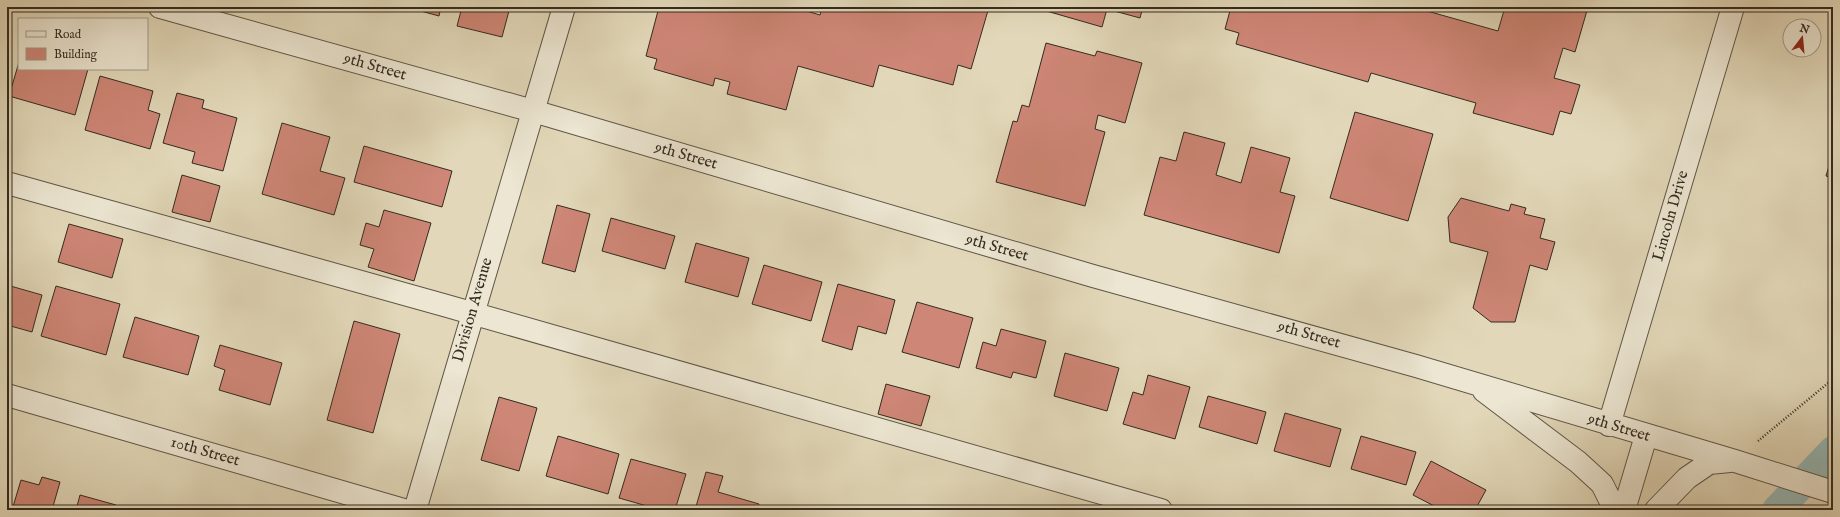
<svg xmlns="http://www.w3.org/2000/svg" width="1840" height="517" font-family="'IM FELL English',serif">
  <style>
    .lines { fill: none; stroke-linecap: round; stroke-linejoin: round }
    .canal { stroke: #96b8b7; stroke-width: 30 }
    .building { fill: #ce8676; stroke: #332b20 }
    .minor-casing { stroke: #5f5646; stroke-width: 24 }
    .path { stroke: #332b20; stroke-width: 2.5; stroke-dasharray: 1 2; stroke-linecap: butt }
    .minor { stroke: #ece6d2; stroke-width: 22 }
    .labels { text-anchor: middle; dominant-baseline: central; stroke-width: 3; stroke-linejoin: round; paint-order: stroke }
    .street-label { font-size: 16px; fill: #332b20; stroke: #ece6d2 }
  </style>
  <rect width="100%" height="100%" fill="#e2d8b9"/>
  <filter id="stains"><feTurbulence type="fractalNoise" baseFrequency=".005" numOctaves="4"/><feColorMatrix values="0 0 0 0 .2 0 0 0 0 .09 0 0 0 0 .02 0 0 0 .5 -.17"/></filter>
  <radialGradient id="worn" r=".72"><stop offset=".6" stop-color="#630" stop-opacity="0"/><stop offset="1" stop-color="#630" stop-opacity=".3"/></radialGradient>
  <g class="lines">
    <path class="canal" d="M1777,510L1833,451"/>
  </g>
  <path class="building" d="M406,7H441L439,16Z
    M462,7H510L502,37L457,26Z
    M659,7H793L820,15L822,7H989L971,69L958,65L953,85L879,65L873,87L798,66L786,110L727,94L730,82L715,78L713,86L654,69L657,59L646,56Z
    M1044,7H1143L1140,18L1107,9L1102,27L1043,10Z
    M1231,7H1413L1498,31L1505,7H1588L1575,52L1563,48L1554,78L1580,85L1571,114L1560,111L1553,135L1473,113L1476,103L1371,73L1368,82L1236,44L1239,33L1225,29Z
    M1046,43L1095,56L1097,51L1142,63L1125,123L1098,115L1095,129L1105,132L1085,206L996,182L1013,121L1017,122L1022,105L1029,107Z
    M19,62V69H88L75,115L9,96Z
    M100,76L153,91L148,110L160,114L150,149L85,130Z
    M177,93L204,100L202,108L237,118L223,171L192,163L195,152L163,143Z
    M1355,112L1433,134L1408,221L1330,198Z
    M282,123L330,137L320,171L345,178L334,215L262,194Z
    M1184,132L1225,143L1216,175L1241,183L1251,147L1290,158L1280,192L1295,196L1279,253L1144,215L1160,157L1176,161Z
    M364,146L452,171L442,207L354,182Z
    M1833,153V178L1826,176Z
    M182,175L220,186L210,222L172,212Z
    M1461,198L1509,211L1511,204L1526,208L1524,214L1545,219L1540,238L1555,242L1547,270L1530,265L1515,322H1491L1473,308L1488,252L1450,242L1448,217Z
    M557,205L590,214L575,272L542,263Z
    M384,210L431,223L414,281L368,267L374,249L360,245L366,223L379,227Z
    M611,218L675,236L665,269L602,251Z
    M69,224L123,239L112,278L58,262Z
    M696,243L749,258L738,297L685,282Z
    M764,265L822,282L811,321L752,304Z
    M838,284L895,300L886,334L858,326L852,350L822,341Z
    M7,285L42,295L32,332L7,325Z
    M56,286L120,304L106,355L41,336Z
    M917,302L973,318L959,368L902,352Z
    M135,317L199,336L188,375L123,357Z
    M354,321L400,334L373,433L327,420Z
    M1001,329L1046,341L1036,378L1013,372L1011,378L976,368L983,342L996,346Z
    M220,345L282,363L270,405L219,390L225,370L214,366Z
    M1065,353L1119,368L1107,411L1054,396Z
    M1148,375L1190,387L1175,439L1123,424L1133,392L1143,395Z
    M886,384L930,396L921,426L878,414Z
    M1208,396L1266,412L1257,444L1199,427Z
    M499,397L537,408L519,471L481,460Z
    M1285,413L1341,429L1330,467L1274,451Z
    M558,436L619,454L608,494L546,476Z
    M1361,436L1416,452L1406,485L1351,469Z
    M631,459L686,474L675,510H661L619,498Z
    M1431,461L1486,490L1475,510H1442L1413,495Z
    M706,472L723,476L718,492L759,504L757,510H695Z
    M42,477L60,482L52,510H12L21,480L39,485Z
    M80,495L116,505L115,510H76Z"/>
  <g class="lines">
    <defs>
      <path id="minor" d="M160,7L533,111L1093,276L1416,366L1735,461L1833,492
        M7,183L447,306L1161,510
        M1484,391L1578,462L1602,484L1615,510
        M7,395L404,510
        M1609,425L1733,7
        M415,510L564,7
        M1624,510L1646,436
        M1656,510L1687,478L1709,463L1730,461"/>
    </defs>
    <use href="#minor" class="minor-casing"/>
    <path class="path" d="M1758,441L1833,379"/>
    <use href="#minor" class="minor"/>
  </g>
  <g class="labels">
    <g class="street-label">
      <text transform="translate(375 67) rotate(16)">9th Street</text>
      <text transform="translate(686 156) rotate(16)">9th Street</text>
      <text transform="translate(1671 216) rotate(-74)">Lincoln Drive</text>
      <text transform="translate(997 248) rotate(16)">9th Street</text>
      <text transform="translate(473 310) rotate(-74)">Division Avenue</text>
      <text transform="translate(1309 335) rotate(16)">9th Street</text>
      <text transform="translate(1619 428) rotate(17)">9th Street</text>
      <text transform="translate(205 452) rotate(16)">10th Street</text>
    </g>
  </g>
  <rect width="1840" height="517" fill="none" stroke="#e2d8b9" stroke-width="24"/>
  <rect x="8" y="8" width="1824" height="501" fill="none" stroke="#332b20" stroke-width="2"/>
  <rect x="12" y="12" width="1816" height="493" fill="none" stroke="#332b20"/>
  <rect x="18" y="18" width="130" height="52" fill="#ece6d2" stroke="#a29b8b"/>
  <rect x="26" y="31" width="20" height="6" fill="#ece6d2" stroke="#a29b8b"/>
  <text x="54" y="38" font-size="12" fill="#332b20">Road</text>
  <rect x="26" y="48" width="20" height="12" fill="#ce8676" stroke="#a29b8b"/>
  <text x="54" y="58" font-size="12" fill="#332b20">Building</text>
  <g transform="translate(1802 38) rotate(16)"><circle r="19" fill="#ece6d2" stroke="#a29b8b"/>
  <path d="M0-3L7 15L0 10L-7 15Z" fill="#8f2418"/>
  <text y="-6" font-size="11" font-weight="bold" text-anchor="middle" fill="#332b20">N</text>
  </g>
  <rect width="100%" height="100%" filter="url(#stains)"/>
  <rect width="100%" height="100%" fill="url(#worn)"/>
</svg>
